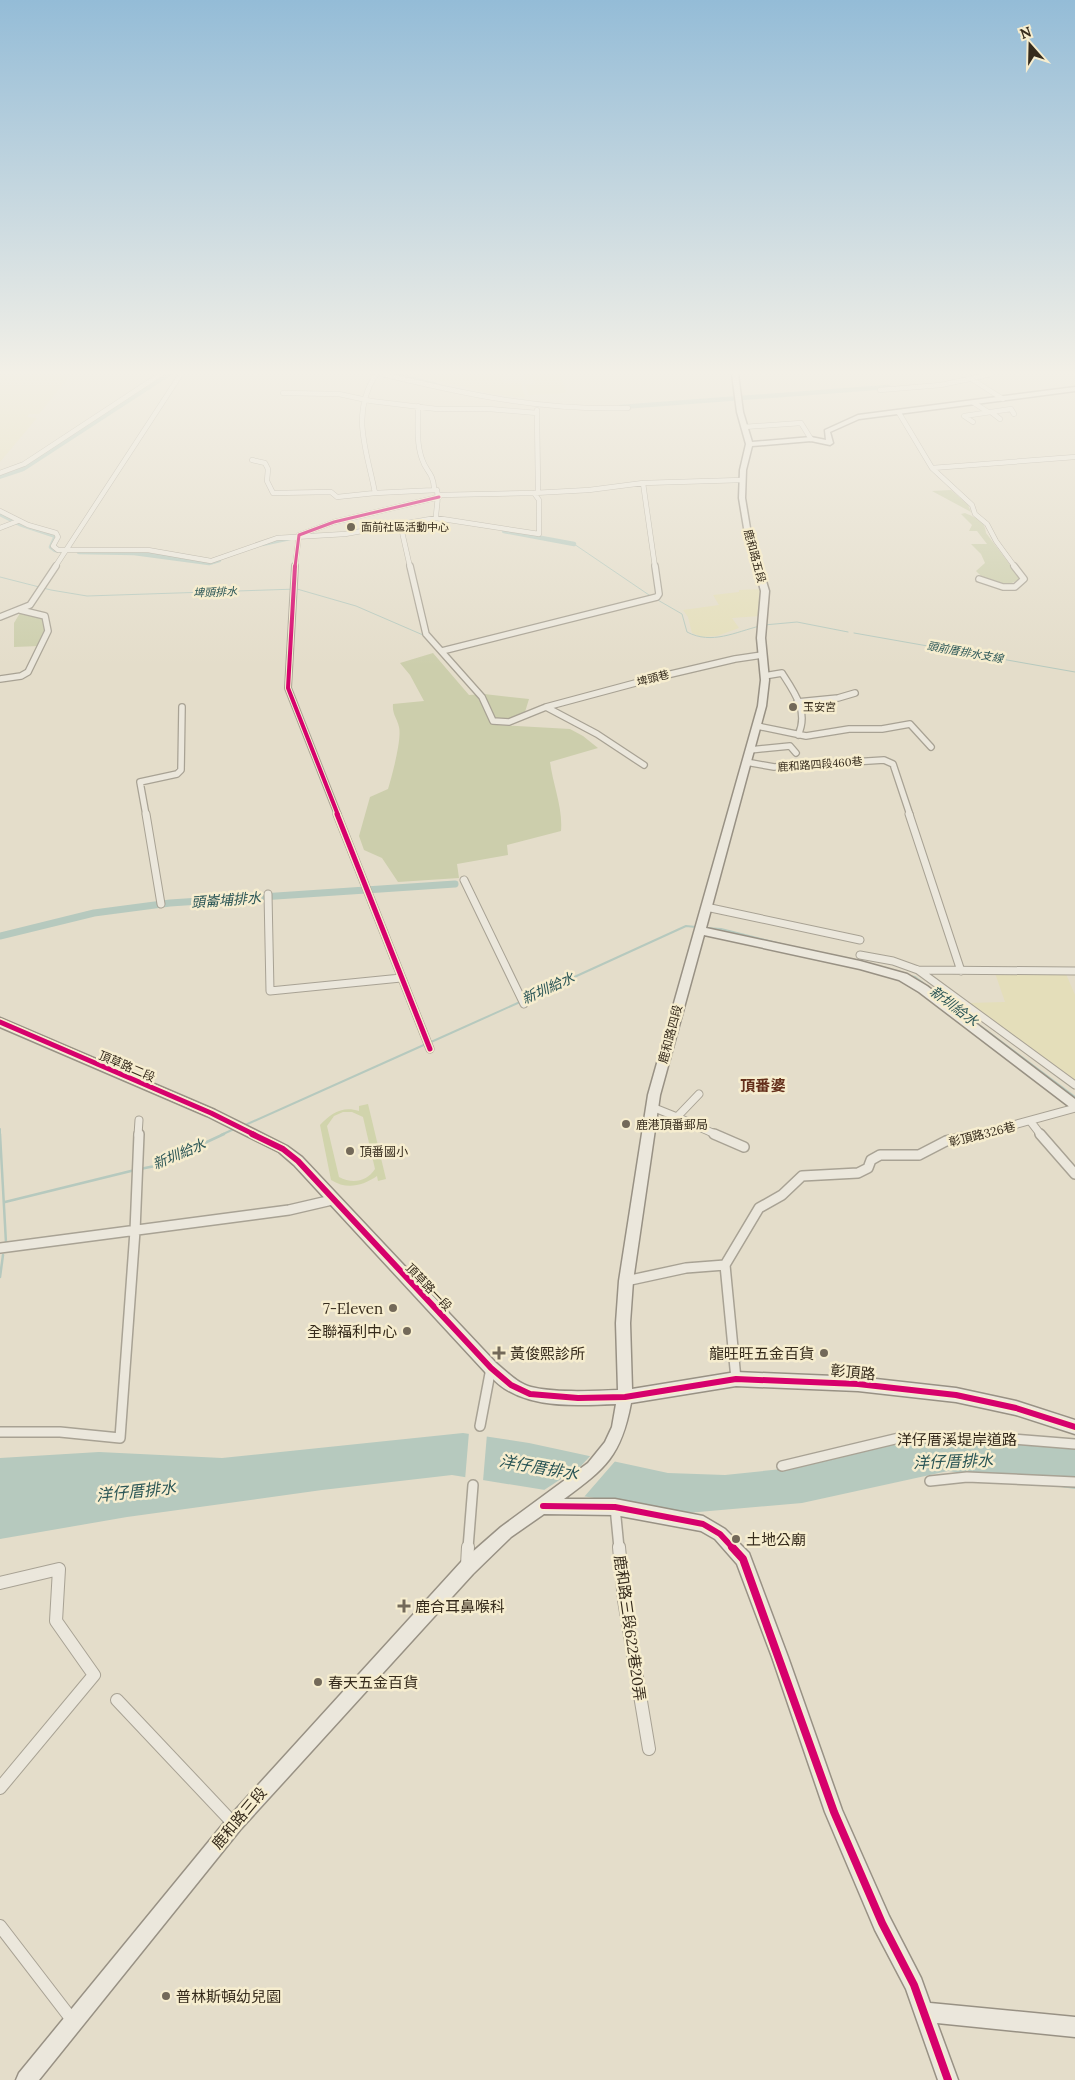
<svg xmlns="http://www.w3.org/2000/svg" width="1075" height="2080" font-family="Lora,'Noto Sans TC',serif">
  <style>
    .farmland { fill: #e4deba }
    .green { fill: #d1d4ac; fill-rule: evenodd }
    .cemetery { fill: #ccceac }
    .water { fill: #b6c9be }
    .pier { fill: #e4ddca }
    .lines { fill: none; stroke-linecap: round; stroke-linejoin: round }
    .stream-far2 { stroke: #b6c9be; stroke-width: 1 }
    .stream-far1 { stroke: #b6c9be; stroke-width: 2 }
    .stream { stroke: #b6c9be; stroke-width: 2.5 }
    .canal-far1 { stroke: #b6c9be; stroke-width: 4.5 }
    .canal { stroke: #b6c9be; stroke-width: 7 }
    .street-far4-casing { stroke: #a8a294; stroke-width: 5.5 }
    .street-far3-casing { stroke: #a8a294; stroke-width: 8 }
    .street-far2-casing { stroke: #a8a294; stroke-width: 9 }
    .street-far1-casing { stroke: #a8a294; stroke-width: 12 }
    .street-casing { stroke: #a8a294; stroke-width: 14 }
    .secondary-casing { stroke: #989184; stroke-width: 3 }
    .street-far4 { stroke: #ebe7dc; stroke-width: 4.5 }
    .street-far3 { stroke: #ebe7dc; stroke-width: 5.5 }
    .street-far2 { stroke: #ebe7dc; stroke-width: 7 }
    .street-far1 { stroke: #ebe7dc; stroke-width: 9 }
    .street { stroke: #ebe7dc; stroke-width: 12 }
    .secondary { fill: #ebe7dc; fill-rule: evenodd }
    .cycleway-far4-casing { stroke: #f6edcf; stroke-width: 5 }
    .cycleway-far3-casing { stroke: #f6edcf; stroke-width: 6 }
    .cycleway-far2-casing { stroke: #f6edcf; stroke-width: 8 }
    .cycleway-far1-casing { stroke: #f6edcf; stroke-width: 9 }
    .cycleway-casing { stroke: #f6edcf; stroke-width: 11 }
    .cycleway-far4 { stroke: #d6006c; stroke-width: 3 }
    .cycleway-far3 { stroke: #d6006c; stroke-width: 4 }
    .cycleway-far2 { stroke: #d6006c; stroke-width: 5 }
    .cycleway-far1 { stroke: #d6006c; stroke-width: 6 }
    .cycleway { stroke: #d6006c; stroke-width: 8 }
    .poi-dot { fill: #736959; stroke: #f6edcf; stroke-width: 2 }
    .labels { text-anchor: middle; dominant-baseline: central; stroke-width: 5; stroke-linejoin: round; paint-order: stroke }
    .far-poi-label { font-size: 11px; fill: #362b1c; stroke: #f6edcf; text-anchor: start }
    .far-street-label { font-size: 11px; fill: #362b1c; stroke: #f6edcf }
    .far-water-label { font-size: 11px; font-style: italic; fill: #2b5656; stroke: #f6edcf }
    .street-label { font-size: 12px; fill: #362b1c; stroke: #f6edcf }
    .poi-label { font-size: 12px; fill: #362b1c; stroke: #f6edcf; text-anchor: start }
    .water-label { font-size: 14px; font-style: italic; fill: #2b5656; stroke: #f6edcf }
    .quarter-label { font-size: 15px; font-weight: bold; fill: #642f1b; stroke: #f6edcf }
    .near-poi-label { font-size: 15px; fill: #362b1c; stroke: #f6edcf; text-anchor: start }
    .near-street-label { font-size: 15px; fill: #362b1c; stroke: #f6edcf }
    .near-water-label { font-size: 16px; font-style: italic; fill: #2b5656; stroke: #f6edcf }
  </style>
  <rect width="100%" height="100%" fill="#e4ddca"/>
  <path class="farmland" d="M0,374H71L39,414H29L27,417L37,418L0,462Z
    M410,374H461L463,387L418,376Z
    M462,374H503L501,375L504,383H521L525,398L487,393L464,387Z
    M524,374H560L566,393L529,395L525,384L535,383L534,380H525Z
    M761,589L759,616L732,618L739,628L717,636L702,637L692,633L688,617L683,610L719,605L713,595L739,592V590Z
    M995,973L1066,974L1075,995V1080L970,1003L1005,1002Z"/>
  <path class="green" d="M368,1104L386,1179L378,1181L377,1176C362,1186 347,1190 331,1180L320,1125C332,1113 342,1106 359,1111V1106ZM343,1112H352L363,1117L375,1169C367,1182 352,1184 339,1177L327,1126L334,1116Z"/>
  <path class="cemetery" d="M951,490L968,505L971,512L932,491Z
    M965,513C976,518 985,520 986,533L1020,578C1009,590 985,582 976,571L985,563L981,554L971,544H987L977,531H969L972,525L961,514Z
    M20,613L44,618L47,628L39,646L14,647V623Z
    M433,653L469,695L484,694L529,699L525,712L507,720H497V725L570,729L583,736L598,748L550,762C553,785 563,808 561,831L507,845L508,855L457,864L459,878L398,882L382,858L364,850L359,836L370,797L388,789C392,776 402,739 399,727C397,718 392,714 393,704L424,701L410,675L400,663Z"/>
  <path class="water" d="M164,374H173L24,471L0,479V475L15,470Z
    M463,1433L529,1443L668,1473L725,1475L782,1469L900,1441L991,1439L1075,1446V1489L948,1471L802,1503L687,1513L452,1475L322,1490L127,1517L0,1539V1458L99,1452L222,1458Z"/>
  <path class="pier" d="M469,1432L487,1434L483,1481L465,1480Z
    M592,1454L617,1459L584,1497L541,1492L581,1466Z"/>
  <g class="lines">
    <path class="stream-far2" d="M574,544L652,597
      M0,577L51,590L87,596L297,589L356,606L423,635
      M656,599L682,614L687,632C712,645 735,632 760,626
      M764,625L797,622L848,632
      M854,633L1075,672"/>
    <path class="stream-far1" d="M705,928L721,929L789,946
      M910,976L915,977L1075,1097
      M524,1000L686,926L696,927
      M431,1042L520,1002
      M243,1126L426,1044
      M0,1129V1135
      M221,1135L234,1129"/>
    <path class="stream" d="M0,1134L6,1243
      M140,1169L155,1166L224,1134
      M5,1202L135,1170
      M0,1277L3,1255"/>
    <path class="canal-far1" d="M393,374L436,385
      M621,407L888,387
      M0,514L20,524L56,536L51,547L55,550L65,551
      M504,531L574,544
      M262,544L290,538
      M79,552L134,553L209,563L219,560"/>
    <path class="canal" d="M0,936L94,913L170,903L455,884"/>
    <defs>
      <path id="street-far4" d="M376,374C350,415 367,450 375,493L437,490C439,501 436,507 436,518
        M382,374C464,394 543,411 628,408
        M973,380L1003,399
        M880,390L941,385L992,374
        M283,393L339,394L371,401L437,409H489L537,413
        M974,403L988,412
        M418,406C418,424 416,442 422,459C426,472 433,472 434,488
        M537,410L538,492
        M991,412L1000,419
        M899,413L932,468L972,505L975,514L987,524L996,541L1015,567
        M973,422L964,416L1011,409L1014,414
        M744,427L801,423L811,439
        M252,460L265,463L268,469L267,481L273,493L331,492L337,497L375,493
        M932,468L1075,457
        M0,473L24,464L161,374
        M643,483L655,567
        M439,495L534,493L589,490L643,483L742,480
        M0,511L28,525L56,533L58,537L53,546L58,550H148L211,561L277,538L345,534L436,518L539,534V500L534,493
        M400,523L410,567
        M0,528L18,521
        M55,567L181,374
        M295,567L299,535L334,522L439,497"/>
      <path id="street-far3" d="M295,566L288,688L338,815
        M410,566L426,634L482,697L493,721L509,722L546,707L597,734L644,765
        M979,579L1003,587H1015L1024,579L1014,566
        M0,617L30,605L56,566
        M442,651L657,597L659,594L655,566
        M764,676L782,673C795,693 809,712 798,735
        M0,679L21,676L28,672L48,631L45,616L20,610
        M797,702L838,698L855,693
        M546,707L654,678L735,659L762,655
        M757,726L806,736L849,729H882L910,724L931,747
        M750,750L790,746L796,753
        M746,762L774,767L884,760L893,764L910,815
        M146,815L140,782L177,774L181,770L182,707"/>
      <path id="street-far2" d="M146,814L161,904
        M337,814L430,1049
        M909,814L961,971
        M464,880L524,1004
        M268,894L270,991L401,978
        M706,907L860,940
        M860,955L893,961L918,970L1075,971
        M918,970L1075,1085
        M652,1107L677,1117L699,1094
        M677,1117L717,1135
        M1031,1122L1041,1135
        M138,1135L139,1120
        M977,1135L1075,1108"/>
      <path id="street-far1" d="M714,1134L744,1147
        M1040,1134L1075,1174
        M0,1248L289,1210L332,1200
        M626,1281L686,1268L725,1265
        M736,1379L725,1265L759,1208L782,1195L802,1176L858,1173L868,1168L871,1160L880,1155H919L946,1141L981,1134
        M480,1426L491,1368
        M0,1432H60L120,1438L135,1231L139,1134
        M782,1466L899,1438L989,1437L1075,1444
        M930,1481L967,1477L1075,1482
        M615,1507L619,1548
        M468,1548L473,1485"/>
      <path id="street" d="M619,1547L624,1600L649,1749
        M467,1565L468,1547
        M0,1583L59,1569L56,1621L94,1675L0,1788
        M117,1700L234,1824
        M0,1926L73,2021"/>
      <path id="secondary" d="M732,374H738L743,412L752,442L811,437L826,440L825,430L858,415L1075,387V391L859,419L830,432L833,443L830,445L811,441L752,446L746,470L745,498L750,528L769,591L765,638L769,680L766,706L706,928L860,961L907,974L927,986L1075,1099V1110L1071,1108L919,992L899,980L860,969L704,935L660,1095L633,1281L630,1323L632,1389L736,1372L858,1377L956,1388L1016,1401L1075,1420V1434L1016,1415L956,1402L858,1391L736,1386L631,1403C621,1456 606,1468 564,1499H615L703,1516L725,1529L749,1553L788,1657L842,1810L889,1916L921,1978L930,2003L1075,2017V2037L937,2023L958,2080H938L906,1989L875,1930L825,1812L772,1657L737,1564L715,1539L701,1531L615,1515L544,1514L511,1537L473,1574L240,1830L39,2080H16L19,2073L228,1818L461,1562L501,1527L588,1463L605,1442L612,1427L616,1404C581,1405 538,1409 507,1390C499,1386 493,1378 486,1373L294,1165L279,1152L207,1116L0,1027V1018L215,1110L287,1146L302,1157L496,1363C507,1372 518,1384 531,1387C555,1393 593,1391 618,1390L616,1323L619,1281L648,1095L758,706L761,680L757,638L761,591L744,528L739,498L740,470L746,444L737,412Z"/>
    </defs>
    <use href="#street-far4" class="street-far4-casing"/>
    <use href="#street-far3" class="street-far3-casing"/>
    <use href="#street-far2" class="street-far2-casing"/>
    <use href="#street-far1" class="street-far1-casing"/>
    <use href="#street" class="street-casing"/>
    <use href="#secondary" class="secondary-casing"/>
    <use href="#street-far4" class="street-far4"/>
    <use href="#street-far3" class="street-far3"/>
    <use href="#street-far2" class="street-far2"/>
    <use href="#street-far1" class="street-far1"/>
    <use href="#street" class="street"/>
    <use href="#secondary" class="secondary"/>
    <defs>
      <path id="cycleway-far4" d="M295,567L299,535L334,522L439,497"/>
      <path id="cycleway-far3" d="M295,566L288,688L338,815"/>
      <path id="cycleway-far2" d="M337,814L430,1049
        M0,1022L211,1113L255,1135"/>
      <path id="cycleway-far1" d="M252,1134L283,1149L298,1161L491,1368L511,1385L530,1394L578,1398L625,1397L736,1379L858,1384L956,1395L1016,1408L1075,1427
        M543,1506L615,1507L703,1524L720,1534L733,1548"/>
      <path id="cycleway" d="M732,1547L743,1559L834,1812L882,1923L914,1985L948,2080"/>
    </defs>
    <use href="#cycleway-far4" class="cycleway-far4-casing"/>
    <use href="#cycleway-far3" class="cycleway-far3-casing"/>
    <use href="#cycleway-far2" class="cycleway-far2-casing"/>
    <use href="#cycleway-far1" class="cycleway-far1-casing"/>
    <use href="#cycleway" class="cycleway-casing"/>
    <use href="#cycleway-far4" class="cycleway-far4"/>
    <use href="#cycleway-far3" class="cycleway-far3"/>
    <use href="#cycleway-far2" class="cycleway-far2"/>
    <use href="#cycleway-far1" class="cycleway-far1"/>
    <use href="#cycleway" class="cycleway"/>
  </g>
  <linearGradient id="sky" x2="0" y2="1"><stop stop-color="#94bcd7"/><stop offset="0.56" stop-color="#f3f0e7"/><stop offset="1" stop-color="#f3f0e7" stop-opacity="0"/></linearGradient>
  <rect width="1075" height="666" fill="url(#sky)"/>
  <g class="poi-dot">
    <circle cx="351" cy="527" r="5"/>
    <circle cx="793" cy="707" r="5"/>
    <circle cx="626" cy="1124" r="5"/>
    <circle cx="350" cy="1151" r="5"/>
    <circle cx="393" cy="1308" r="5"/>
    <circle cx="407" cy="1331" r="5"/>
    <path d="M496.5 1345.5h5v5h5v5h-5v5h-5v-5h-5v-5h5z"/>
    <circle cx="824" cy="1353" r="5"/>
    <circle cx="736" cy="1539" r="5"/>
    <path d="M401.5 1598.5h5v5h5v5h-5v5h-5v-5h-5v-5h5z"/>
    <circle cx="318" cy="1682" r="5"/>
    <circle cx="166" cy="1996" r="5"/>
  </g>
  <g class="labels">
    <g class="far-poi-label">
      <text x="361" y="527">面前社區活動中心</text>
      <text x="803" y="707">玉安宮</text>
    </g>
    <g class="far-street-label">
      <text transform="translate(755 556) rotate(75)">鹿和路五段</text>
      <text transform="translate(653 678) rotate(-15)">埤頭巷</text>
      <text transform="translate(820 764) rotate(-4)">鹿和路四段460巷</text>
    </g>
    <g class="far-water-label">
      <text transform="translate(215 592) rotate(-2)">埤頭排水</text>
      <text transform="translate(965 652) rotate(10)">頭前厝排水支線</text>
    </g>
    <g class="street-label">
      <text transform="translate(670 1034) rotate(-75)">鹿和路四段</text>
      <text transform="translate(127 1066) rotate(23)">頂草路二段</text>
      <text transform="translate(982 1134) rotate(-14)">彰頂路326巷</text>
      <text transform="translate(429 1287) rotate(46)">頂草路一段</text>
    </g>
    <g class="poi-label">
      <text x="636" y="1124">鹿港頂番郵局</text>
      <text x="360" y="1151">頂番國小</text>
    </g>
    <g class="water-label">
      <text transform="translate(226 900) rotate(-4)">頭崙埔排水</text>
      <text transform="translate(548 988) rotate(-24)">新圳給水</text>
      <text transform="translate(954 1006) rotate(37)">新圳給水</text>
      <text transform="translate(179 1154) rotate(-23)">新圳給水</text>
    </g>
    <g class="quarter-label">
      <text x="763" y="1085">頂番婆</text>
    </g>
    <g class="near-poi-label">
      <text x="383" y="1308" text-anchor="end">7-Eleven</text>
      <text x="397" y="1331" text-anchor="end">全聯福利中心</text>
      <text x="510" y="1353">黃俊熙診所</text>
      <text x="814" y="1353" text-anchor="end">龍旺旺五金百貨</text>
      <text x="746" y="1539">土地公廟</text>
      <text x="415" y="1606">鹿合耳鼻喉科</text>
      <text x="328" y="1682">春天五金百貨</text>
      <text x="176" y="1996">普林斯頓幼兒園</text>
    </g>
    <g class="near-street-label">
      <text transform="translate(853 1372) rotate(5)">彰頂路</text>
      <text x="957" y="1439">洋仔厝溪堤岸道路</text>
      <text transform="translate(630 1628) rotate(82)">鹿和路三段622巷20弄</text>
      <text transform="translate(239 1818) rotate(-50)">鹿和路三段</text>
    </g>
    <g class="near-water-label">
      <text transform="translate(953 1461) rotate(-2)">洋仔厝排水</text>
      <text transform="translate(539 1467) rotate(10)">洋仔厝排水</text>
      <text transform="translate(136 1491) rotate(-6)">洋仔厝排水</text>
    </g>
  </g>
  <g transform="translate(1030 45) rotate(340)" stroke="#f6edcf" stroke-width="4" paint-order="stroke">
  <path d="M0-4L9 19L0 12L-9 19Z" fill="#362b1c"/>
  <text y="-8" font-size="14" font-weight="bold" text-anchor="middle" fill="#362b1c">N</text>
  </g>
</svg>
